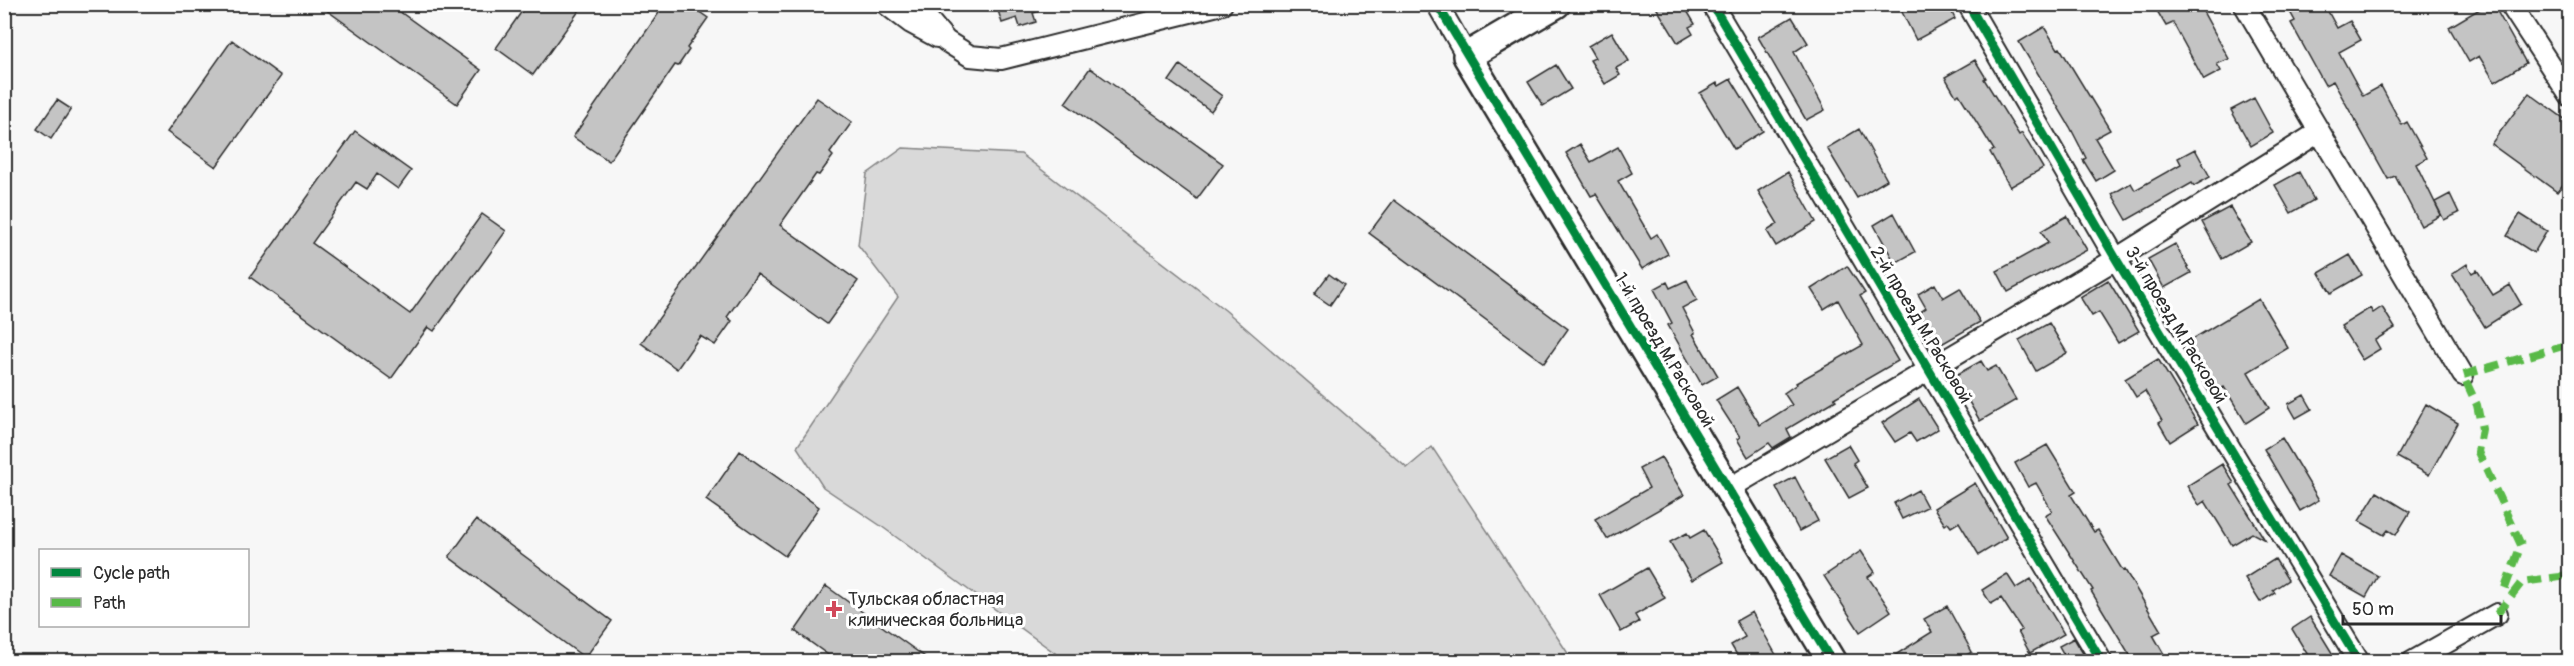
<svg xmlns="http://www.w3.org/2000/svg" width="2574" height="666" font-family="Pangolin,sans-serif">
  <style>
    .green { fill: #d9d9d9; stroke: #828282; stroke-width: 1.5 }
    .building { fill: #c4c4c4; stroke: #2b2b2b; stroke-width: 1.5 }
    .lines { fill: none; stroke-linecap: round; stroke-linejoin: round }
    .street-casing { stroke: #2b2b2b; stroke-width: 24 }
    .secondary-casing { stroke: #2b2b2b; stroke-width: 32 }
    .street { stroke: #fff; stroke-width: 20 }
    .secondary { stroke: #fff; stroke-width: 27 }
    .quiet { stroke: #58b947; stroke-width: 8; stroke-dasharray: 15 8; stroke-linecap: butt }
    .cycleway-casing { stroke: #fff; stroke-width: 13 }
    .cycleway { stroke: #00873e; stroke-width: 9 }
    .poi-dot { fill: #d1495b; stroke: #fff; stroke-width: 2 }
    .labels { text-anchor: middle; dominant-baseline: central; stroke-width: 6; stroke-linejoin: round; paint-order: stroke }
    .street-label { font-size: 18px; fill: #2b2b2b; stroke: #fff }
    .poi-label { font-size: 18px; fill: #2b2b2b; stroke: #fff; text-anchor: start }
  </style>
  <rect width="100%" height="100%" fill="#f7f7f7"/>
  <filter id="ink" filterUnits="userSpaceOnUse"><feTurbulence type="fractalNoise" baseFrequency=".0167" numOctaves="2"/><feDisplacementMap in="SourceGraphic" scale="12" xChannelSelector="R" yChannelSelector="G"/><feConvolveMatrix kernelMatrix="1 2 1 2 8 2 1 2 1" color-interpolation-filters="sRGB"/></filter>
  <g filter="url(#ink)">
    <path class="green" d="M903,148L1021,154L1225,310L1407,468L1432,447L1573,661H1066L881,526L823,487L797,447L898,297L858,245L867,174Z"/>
    <path class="building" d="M318,4H389L481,70L457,104Z
      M527,4H584L533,75L496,48Z
      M665,4H688L708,18L687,48L689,50L678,66L675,65L609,161L573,137Z
      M996,4H1048L1049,8L1033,13L1036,22L1020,27L1017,18L1002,23Z
      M1654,4H1683L1695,24L1689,27L1693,34L1678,43Z
      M1912,4H1948L1955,19L1916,40L1901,10Z
      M2153,4H2204L2200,6L2229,59L2217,64L2221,71L2204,80L2173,23L2166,26Z
      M2299,4H2324L2337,28L2350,21L2361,40L2339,52L2363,96L2381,86L2402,125L2407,122L2427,158L2416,164L2441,215L2421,226L2395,176L2388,179L2333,81L2325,85L2291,23L2295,21L2289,10Z
      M2488,4H2493L2526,63L2495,82L2479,56L2469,62L2449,27Z
      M1792,17L1808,43L1794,52L1825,110L1806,120L1758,37Z
      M2044,27L2058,49L2060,48L2110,130L2095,138L2114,170L2096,181L2083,160L2086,158L2070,127L2019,42Z
      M1612,32L1629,61L1616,68L1620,75L1605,84L1590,60L1595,58L1588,46Z
      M232,40L281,76L216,167L167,132Z
      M1975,60L1986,78L1984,79L2019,135L2022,133L2043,168L2010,187L1990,152L1994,150L1959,94L1956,96L1945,77Z
      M1180,65L1222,96L1211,111L1169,81Z
      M1556,65L1571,89L1543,106L1528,82Z
      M1090,68L1223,164L1197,199L1065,103Z
      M1731,79L1763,131L1734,149L1700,93L1717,83L1719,86Z
      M2529,93L2570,123V176L2557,192L2491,144Z
      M817,98L852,122L830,153L833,156L819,175L816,174L780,225L858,281L827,324L757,274L727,317L732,321L715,345L700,336L677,369L641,343Z
      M2254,98L2273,133L2251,146L2231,110Z
      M57,100L71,109L51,139L37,129Z
      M1859,129L1887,180L1857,198L1827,148Z
      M355,131L411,171L398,189L377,174L367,189L356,182L312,243L410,314L482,214L506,231L434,331L428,327L391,379L250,277Z
      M1580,144L1591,162L1618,147L1632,173L1618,181L1651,238L1657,234L1668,254L1642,269L1596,194L1591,196L1566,153Z
      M2195,149L2210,177L2194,186L2192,183L2127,220L2112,194L2131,183L2135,190L2181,164L2178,158Z
      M1788,172L1816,222L1776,246L1767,231L1778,224L1758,191Z
      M2299,172L2314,200L2291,213L2275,185Z
      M2450,194L2459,213L2444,220L2435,202Z
      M1394,200L1568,329L1544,363L1369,233Z
      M2230,207L2251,242L2222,259L2202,222Z
      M1894,213L1915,252L1895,263L1874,225Z
      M2520,214L2547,231L2534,253L2507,236Z
      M2067,216L2087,250L2008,292L1997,271L2048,243L2041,231Z
      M2175,244L2191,273L2164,288L2148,259Z
      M2350,255L2362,275L2331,293L2319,273Z
      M2467,264L2472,273L2477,270L2493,295L2510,285L2521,304L2485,327L2452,274Z
      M1847,266L1865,293L1860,296L1898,361L1834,398L1836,400L1787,429L1791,437L1773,448L1769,443L1748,457L1737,439L1740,437L1716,400L1737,387L1760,425L1792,405L1784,393L1797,384L1796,383L1863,345L1838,300L1824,309L1811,289Z
      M1329,274L1344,285L1330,305L1314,294Z
      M1687,280L1697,300L1682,308L1695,333L1693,334L1718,376L1702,385L1668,325L1672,323L1654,289L1667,282L1670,288Z
      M2108,280L2139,331L2118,343L2099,312L2092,316L2080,297Z
      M1935,284L1943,298L1960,288L1980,322L1938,346L1919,313L1926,308L1918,294Z
      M2259,299L2288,348L2248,372L2269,408L2246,423L2224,387L2215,392L2186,343Z
      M2382,307L2395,328L2375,340L2380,349L2362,360L2341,326L2370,308L2373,313Z
      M2049,323L2067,353L2036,371L2019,340Z
      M2158,359L2198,424L2170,442L2159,423L2162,421L2145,391L2136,397L2125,379Z
      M1981,361L1987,371L1996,366L2016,400L1980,421L1954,376Z
      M2304,395L2312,409L2296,418L2288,404Z
      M1919,399L1938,429L1916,442L1910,433L1895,442L1882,423Z
      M2426,404L2458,423L2429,475L2397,457Z
      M2282,438L2319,500L2300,511L2264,449Z
      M1848,445L1857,460L1853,463L1868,488L1849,498L1825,458Z
      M2047,445L2076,492L2071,495L2094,532L2098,530L2123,571L2125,570L2161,631L2153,635L2164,654L2152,662H2134L2091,591L2093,590L2045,515L2052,511L2036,483L2028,487L2015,463Z
      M740,451L819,507L785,556L706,500Z
      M1661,457L1684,495L1607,539L1595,519L1649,488L1639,469Z
      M2222,464L2234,483L2231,485L2265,540L2252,533L2232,545L2205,501L2199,505L2187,486Z
      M1795,477L1818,521L1799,531L1776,487Z
      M1975,483L2007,538L1979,555L1959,522L1951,527L1948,523L1945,525L1934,508Z
      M1918,490L1927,507L1902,519L1894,503Z
      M2377,492L2410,512L2396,535L2388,530L2384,535L2359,521Z
      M476,520L612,621L585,658L449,557Z
      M1704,530L1723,562L1692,580L1670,542L1687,533L1690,538Z
      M1861,551L1875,572L1868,577L1891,611L1860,632L1824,576Z
      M2341,555L2378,576L2366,597L2329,576Z
      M2275,559L2288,580L2273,590L2275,593L2260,602L2245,578Z
      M1647,568L1665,598L1635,615L1639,622L1621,632L1600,595Z
      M2007,574L2016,588L2031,579L2064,634L2030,653L2018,632L2022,630L2001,598L1991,604L1982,590Z
      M826,586L932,662H838L795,631Z
      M1947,606L1972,652L1954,662H1884L1932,632L1924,619Z
      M1752,612L1780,662H1741L1731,645L1745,637L1736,621Z
      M2310,617L2334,656L2324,662H2312L2292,629Z
      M2074,638L2088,662H2068L2059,646Z"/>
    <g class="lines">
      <defs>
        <path id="street" d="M886,4L911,23L937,37
          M915,4L946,41L970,56L1001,59L1222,4
          M1437,4L1467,56
          M1712,4L2102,662
          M1968,4L2116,259L2359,662
          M2244,4L2463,375
          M2510,4L2570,96
          M1728,489L2116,259L2319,132
          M2412,662L2497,614"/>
        <path id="secondary" d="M1556,4L1467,56L1832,662"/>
      </defs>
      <use href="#street" class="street-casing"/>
      <use href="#secondary" class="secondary-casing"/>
      <use href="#street" class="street"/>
      <use href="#secondary" class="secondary"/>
      <path class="quiet" d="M2505,588L2521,545L2478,452L2482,429L2477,405L2463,375L2570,344
        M2497,614L2522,582L2560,577L2570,572"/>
      <defs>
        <path id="cycleway" d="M1437,4L1832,662
          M1712,4L2102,662
          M1968,4L2116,259L2359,662"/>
      </defs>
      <use href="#cycleway" class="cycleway-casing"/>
      <use href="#cycleway" class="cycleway"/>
    </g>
  </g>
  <path class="poi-dot" d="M831 600h6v6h6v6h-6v6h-6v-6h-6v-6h6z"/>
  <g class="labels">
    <g class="street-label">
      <text transform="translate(1921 325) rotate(59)">2-й проезд М.Расковой</text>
      <text transform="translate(2176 325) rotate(59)">3-й проезд М.Расковой</text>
      <text transform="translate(1664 350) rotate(59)">1-й проезд М.Расковой</text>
    </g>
    <g class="poi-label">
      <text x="848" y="599">Тульская областная<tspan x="848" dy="21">клиническая больница</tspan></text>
    </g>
  </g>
  <rect width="2574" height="666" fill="none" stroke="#fff" stroke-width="24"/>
  <rect x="12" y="12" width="2550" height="642" fill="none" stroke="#2b2b2b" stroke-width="2" filter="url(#ink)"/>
  <rect x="39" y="549" width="210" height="78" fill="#ffffff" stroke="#aaaaaa" stroke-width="1.5"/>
  <rect x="51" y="568" width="30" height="9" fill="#00873e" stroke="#aaaaaa" stroke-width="1.5"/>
  <text x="93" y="579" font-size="18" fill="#2b2b2b">Cycle path</text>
  <rect x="51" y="598" width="30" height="9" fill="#58b947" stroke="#aaaaaa" stroke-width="1.5"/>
  <text x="93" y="609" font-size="18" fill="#2b2b2b">Path</text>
  <path d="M2343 615v9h158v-9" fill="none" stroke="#2b2b2b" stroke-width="3"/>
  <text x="2352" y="615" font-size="18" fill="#2b2b2b" stroke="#ffffff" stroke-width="4.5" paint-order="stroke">50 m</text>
</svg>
